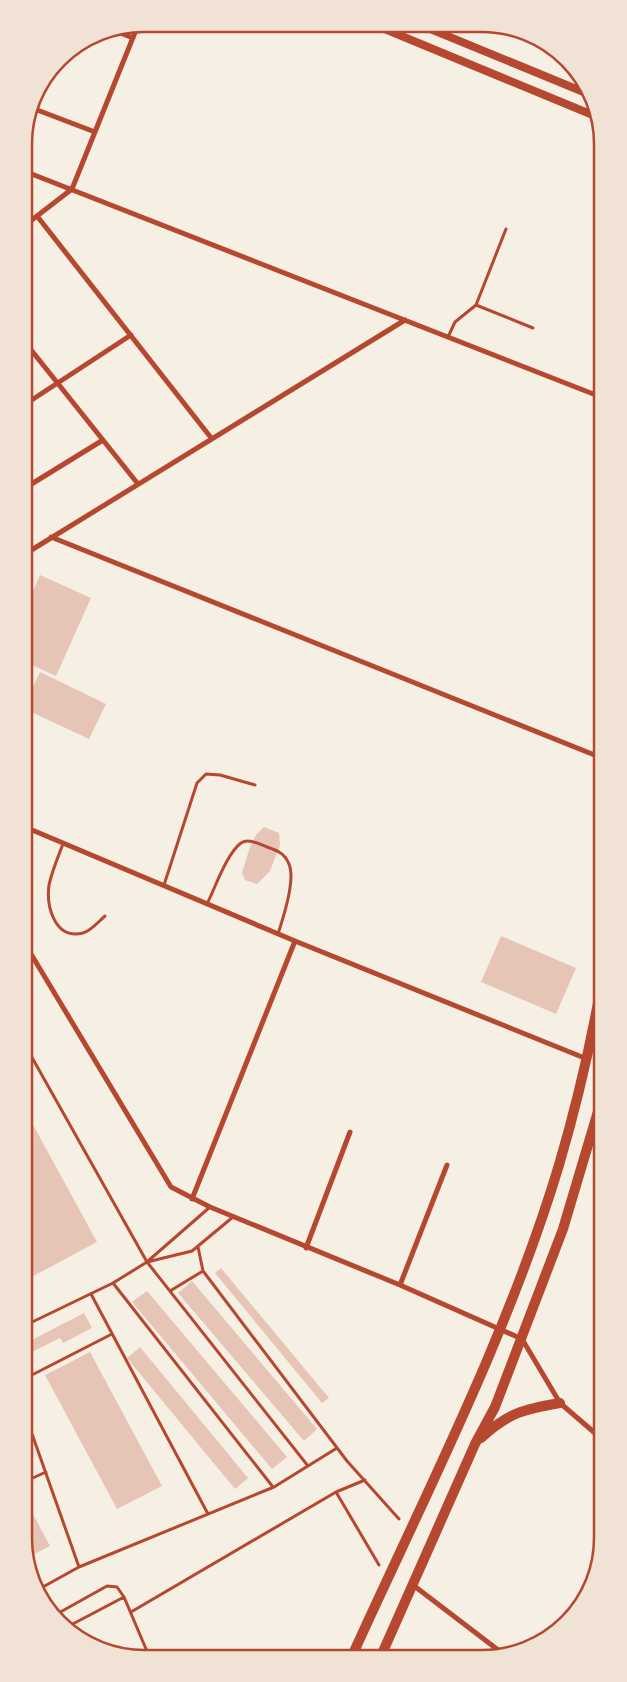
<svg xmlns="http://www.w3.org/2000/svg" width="627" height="1682" font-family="Figtree,sans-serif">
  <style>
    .building { fill: #e6c5b7 }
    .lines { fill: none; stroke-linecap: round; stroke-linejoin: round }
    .path { stroke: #b5482f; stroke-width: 2.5 }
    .service { stroke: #b5482f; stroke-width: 3 }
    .minor { stroke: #b5482f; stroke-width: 5 }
    .tertiary { stroke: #b5482f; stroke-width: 8 }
    .primary { stroke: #b5482f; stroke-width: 10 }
    .rim { fill: none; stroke: #b5482f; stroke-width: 2.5 }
  </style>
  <rect width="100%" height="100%" fill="#f6efe4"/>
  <path class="building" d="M40,575L91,598L56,676L25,662V609Z
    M40,672L106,704L89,739L25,709V702Z
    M264,827L279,833L280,845L270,871L257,884L245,880L242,873L250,847L256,835Z
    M25,857L32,859L25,880Z
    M501,936L576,968L556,1014L481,982Z
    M25,1110L97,1242L26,1280Z
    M221,1268L329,1398L322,1403L215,1273Z
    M192,1281L317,1429L304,1441L178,1293Z
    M147,1291L287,1457L272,1469L132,1302Z
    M84,1313L92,1328L63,1343L60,1338L26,1355V1343Z
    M140,1347L248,1478L235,1489L127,1358Z
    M90,1352L162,1486L117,1509L45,1375Z
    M26,1501L50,1546L26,1558Z"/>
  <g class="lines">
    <path class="path" d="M595,1422L603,1412"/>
    <path class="service" d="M476,305L533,328
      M448,337L455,322L476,305L506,229
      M63,844C58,857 52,871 49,885C46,907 55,940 83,933C91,931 99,921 105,916
      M164,885L197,783L206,774L220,775L255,785
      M207,904C215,888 227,853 241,843C249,838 259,844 267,847C276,850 284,853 288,862C297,877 283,918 278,934
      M25,1045L147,1262L308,1466
      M198,1247L203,1271L347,1461L399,1519
      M148,1261L210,1207
      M113,1283L273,1487
      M170,1291L203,1271
      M91,1294L208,1514
      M26,1325L113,1283L147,1262L192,1251L233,1217
      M26,1378L112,1334
      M26,1417L79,1567
      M26,1481L46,1472
      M336,1492L379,1565
      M41,1588L79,1567L274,1487L337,1448
      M131,1612L336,1492L365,1480
      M55,1615L107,1586L117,1587L124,1597L149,1656
      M67,1627L124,1597"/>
    <path class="minor" d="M113,30L133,38
      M32,108L95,132
      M24,171L601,397
      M37,216L212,439
      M24,226L72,189L138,25
      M24,341L138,484
      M24,405L131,335
      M25,488L103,440
      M51,537L602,758
      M25,554L405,320
      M25,827L295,941L587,1059
      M25,944L171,1187L210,1207L400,1285L522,1339L560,1403L603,1440
      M192,1199L295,941
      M306,1248L350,1132
      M400,1285L447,1165
      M413,1585L506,1656"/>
    <path class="tertiary" d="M375,25L600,118
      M423,26L586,93"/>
    <path class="primary" d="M481,1438C508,1413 524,1409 560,1403
      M352,1656C425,1495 508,1335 559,1165C577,1104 591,1043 602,981
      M381,1656L475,1444L495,1407L563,1229L602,1098"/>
  </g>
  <path d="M0 0H627V1682H0ZM144 32H482A112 112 0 0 1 594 144V1538A112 112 0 0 1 482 1650H144A112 112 0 0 1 32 1538V144A112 112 0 0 1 144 32Z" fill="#f1e2d6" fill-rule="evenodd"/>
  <path class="rim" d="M144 32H482A112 112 0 0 1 594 144V1538A112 112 0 0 1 482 1650H144A112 112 0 0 1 32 1538V144A112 112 0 0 1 144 32Z"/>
</svg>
